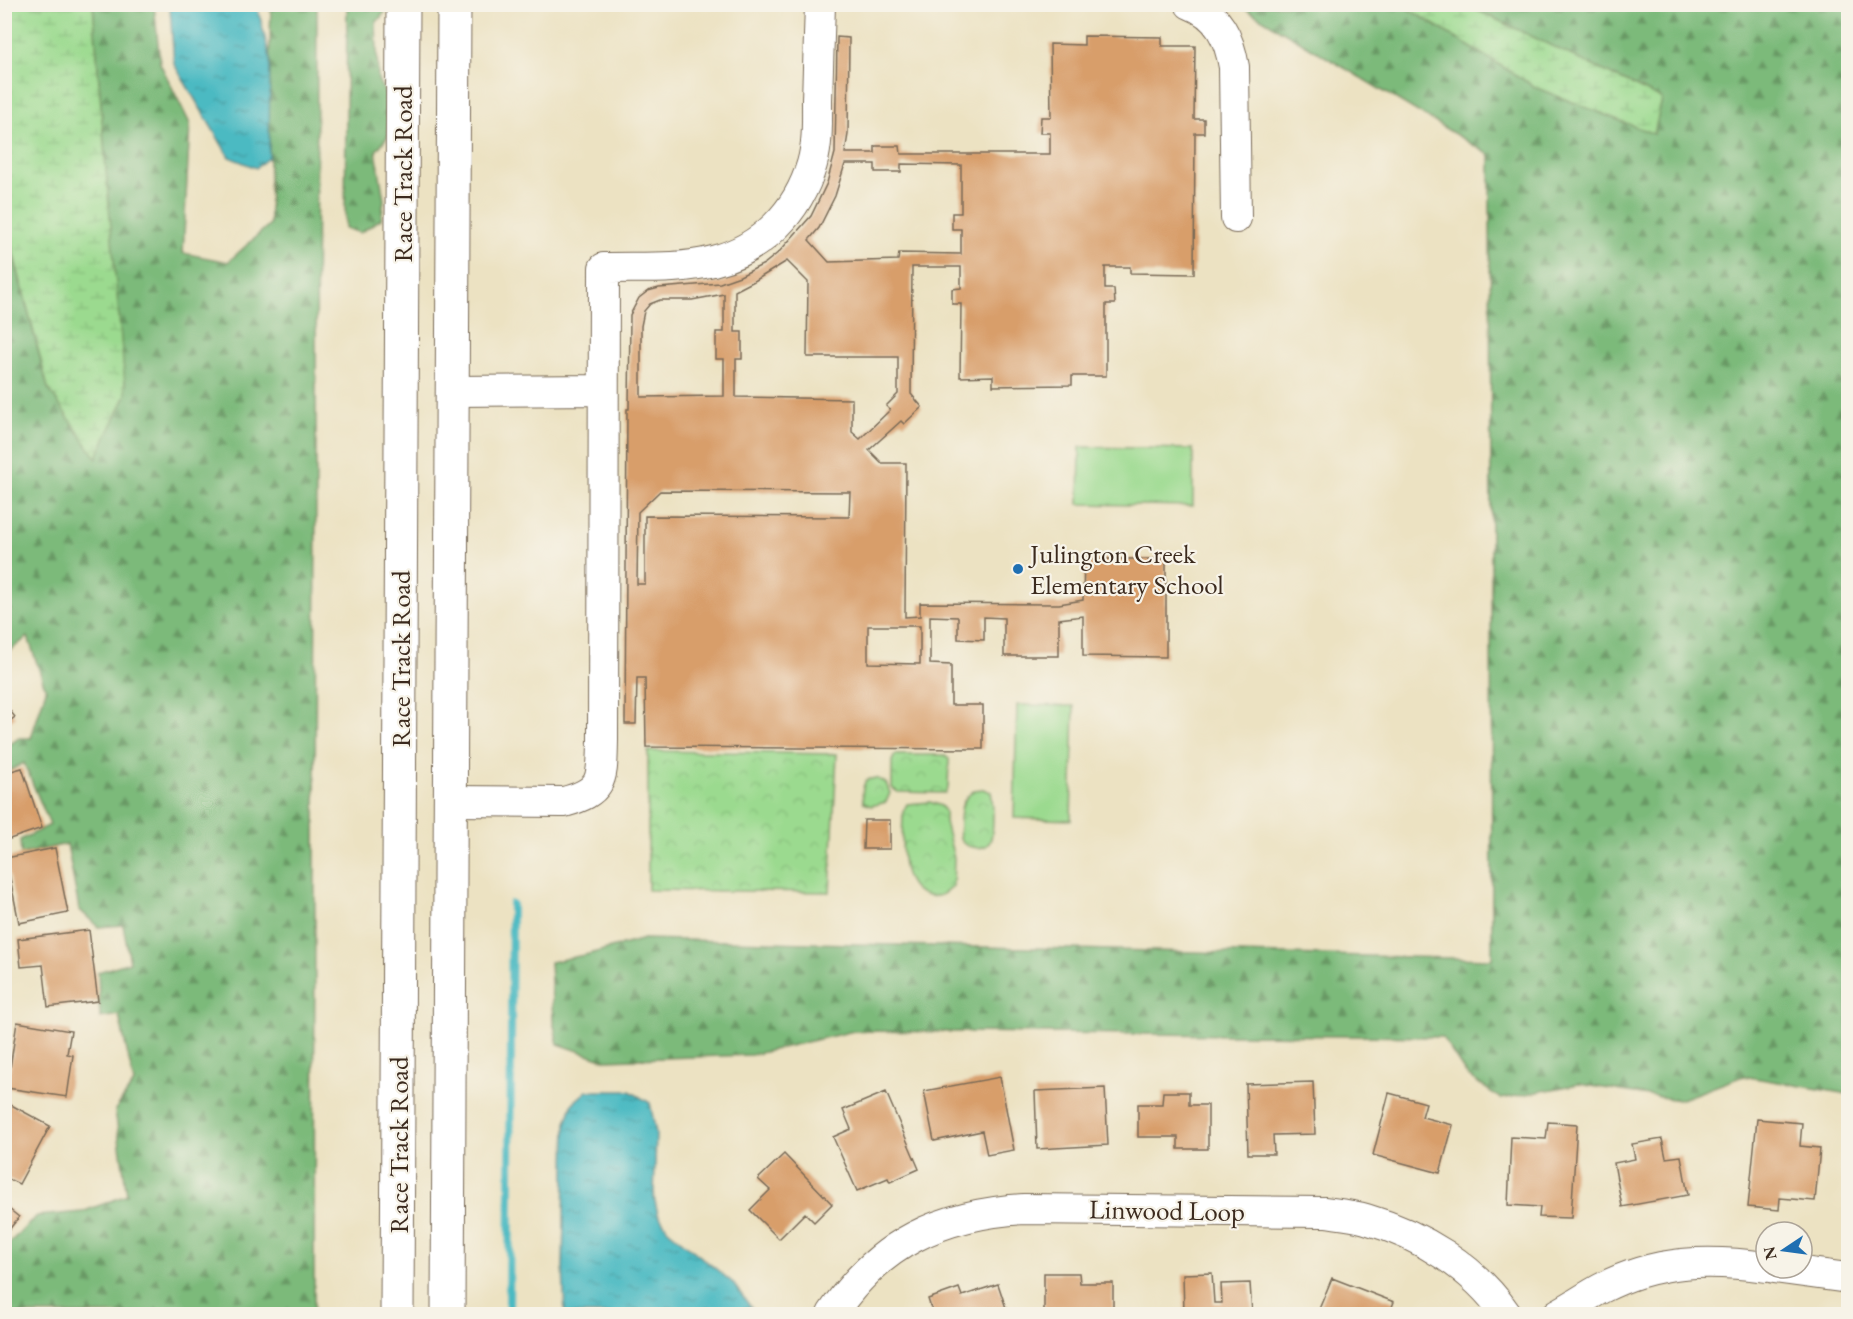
<svg xmlns="http://www.w3.org/2000/svg" width="1853" height="1319" font-family="'EB Garamond',serif">
  <style>
    .grass { fill: #9bda8f; stroke: #6b8256; stroke-width: 1.5 }
    .forest { fill: url(#forest-firs); stroke: #5c724c; stroke-width: 1.5 }
    .wetland { fill: url(#wetland-marsh); stroke: #6b8256; stroke-width: 1.5 }
    .park { fill: url(#park-crowns); stroke: #6b8256; stroke-width: 1.5 }
    .water { fill: url(#water-ripples); stroke: #447270; stroke-width: 1.5 }
    .lines { fill: none; stroke-linecap: round; stroke-linejoin: round }
    .stream { stroke: #4cbac2; stroke-width: 8 }
    .building { fill: #d89e6a; fill-rule: evenodd }
    .minor-casing { stroke: #796a57; stroke-width: 32 }
    .major-casing { stroke: #796a57; stroke-width: 35 }
    .minor { stroke: #fff; stroke-width: 30 }
    .major { stroke: #fff; stroke-width: 33 }
    .poi-dot { fill: #1f6fb2; stroke: #f7f3e8; stroke-width: 2 }
    .labels { text-anchor: middle; dominant-baseline: central; stroke-width: 4.5; stroke-linejoin: round; paint-order: stroke }
    .street-label { font-size: 27px; fill: #3b2a1e; stroke: #f7f3e8 }
    .poi-label { font-size: 27px; fill: #3b2a1e; stroke: #f7f3e8; text-anchor: start }
  </style>
  <defs>
    <pattern id="forest-firs" width="22" height="20" patternUnits="userSpaceOnUse" patternTransform="scale(1.5)"><rect width="22" height="20" fill="#7cba7a"/><path d="M5 1l3.5 6h-7zM16 11l3.5 6h-7z" fill="#679763"/></pattern>
    <pattern id="wetland-marsh" width="20" height="14" patternUnits="userSpaceOnUse" patternTransform="scale(1.5)"><rect width="20" height="14" fill="#9bda8f"/><path d="M1 5h8M5 5V1M11 12h8M15 12V8" fill="none" stroke="#86bb7b"/></pattern>
    <pattern id="park-crowns" width="20" height="18" patternUnits="userSpaceOnUse" patternTransform="scale(1.5)"><rect width="20" height="18" fill="#9bda8f"/><path d="M2 6a3 3 0 1 1 6 0M12 15a3 3 0 1 1 6 0" fill="none" stroke="#86bb7b"/></pattern>
    <pattern id="water-ripples" width="26" height="14" patternUnits="userSpaceOnUse" patternTransform="scale(1.5)"><rect width="26" height="14" fill="#4cbac2"/><path d="M2 4q2-2 4 0t4 0M15 11q2-2 4 0t4 0" fill="none" stroke="#40979d"/></pattern>
  </defs>
  <rect width="100%" height="100%" fill="#f7f3e8"/>
  <filter id="ink" filterUnits="userSpaceOnUse"><feTurbulence type="fractalNoise" baseFrequency=".0167" numOctaves="2"/><feDisplacementMap in="SourceGraphic" scale="12" xChannelSelector="R" yChannelSelector="G"/><feConvolveMatrix kernelMatrix="1 2 1 2 8 2 1 2 1" color-interpolation-filters="sRGB"/></filter>
  <filter id="wash" filterUnits="userSpaceOnUse"><feTurbulence type="fractalNoise" baseFrequency=".008" numOctaves="4" result="noise"/><feDisplacementMap in="SourceGraphic" scale="24" xChannelSelector="R" yChannelSelector="G"/><feGaussianBlur stdDeviation="1.35" result="paint"/><feColorMatrix in="noise" values="0 0 0 0 0 0 0 0 0 0 0 0 0 0 0 0 0 1.4 0 .05"/><feComposite in="paint" operator="in"/></filter>
  <g filter="url(#wash)">
    <rect width="100%" height="100%" fill="#ece2c2"/>
    <path class="grass" d="M1080,447L1193,449V506L1079,504Z
      M1017,705L1074,706L1071,820L1014,818Z"/>
    <path class="forest" d="M93,5H154L160,63L190,124L183,253L228,262L270,224L268,108L271,5H317L314,1314H5V1247L37,1216L82,1212L127,1195L115,1110L134,1083L119,1015L100,1018L98,972L130,962L123,925L98,927L79,909L67,844L21,854L20,840L50,825L24,763L5,773V748L19,738H31L46,690L28,637L5,654L4,220L48,388L97,458L107,183Z
      M347,5H389V7L376,23L378,80L390,102L388,136L376,151L384,200L381,219L360,233L345,228Z
      M1239,5H1402L1537,88L1654,134L1662,99L1466,5H1848V1094L1743,1076L1679,1100L1579,1084L1501,1099L1467,1075L1442,1037L854,1031L751,1055L605,1060L558,1044L553,1021L550,962L589,954L644,939L1492,959L1490,155Z"/>
    <path class="wetland" d="M4,5H93L107,183L126,395L96,458L48,388L5,220Z
      M1402,5H1466L1662,99L1654,134L1537,88Z"/>
    <path class="park" d="M648,751L837,754L830,892L648,890Z
      M895,755H944L949,759L948,788L945,793L898,792L892,788V761Z
      M876,778L886,783L890,793L886,802L871,806L864,803C861,795 862,788 866,780Z
      M983,789L991,792C993,802 995,834 989,843C984,850 965,849 961,840C958,835 960,828 960,822C961,805 961,802 974,790Z
      M930,802L941,806L945,811V822L954,858L953,886C945,893 940,898 928,896C895,889 903,837 903,812L907,804Z"/>
    <path class="water" d="M168,5H257L270,58L269,157L256,168L229,157L174,64L170,8Z
      M587,1091H630L650,1103L656,1133L654,1197L658,1214L669,1231L732,1282L756,1314H565L563,1267L566,1123L573,1103Z"/>
    <g class="lines">
      <path class="stream" d="M509,1314L512,904"/>
    </g>
    <g id="blocks">
      <path class="building" d="M1084,36L1162,37V46H1195L1194,119H1204V133H1195L1194,274L1130,273V267H1105V289H1114L1115,304H1106V376H1072V385L993,386V376L960,377L961,304H952V289L961,288V267H912L911,394L922,407L904,424L901,421L869,450L882,463H906L905,617L920,616V603L1059,604L1083,600L1084,559H1166V657L1083,656V616L1059,619V656H1004V618L984,617V640L958,639V617L930,616V664L951,665V705H983V749L646,747L645,678H637L636,724H625L627,409H629L630,315L639,298L648,291L659,288L720,283L740,276L764,264L779,252L811,216L827,183L835,153L837,37L849,38L848,134L845,153H875V146H900L901,154H1050V133H1040L1041,117H1051L1050,44L1084,45ZM845,164H875V172H901V164L961,165V213H952V229H961V254L899,253L898,260L829,262L809,240L819,228L835,196ZM787,261L808,282L807,357H898V394L886,406L890,410L860,439L852,432V399L736,397V359H742V332H735V291L756,280ZM724,294V332H716V359H724V396L641,397V326L644,311L650,304L660,300H692ZM660,491L850,492L849,517L645,516V584H637L638,512ZM868,626H920V664L868,663Z
        M4,703L15,717L4,725Z
        M22,768L42,828L4,841V773Z
        M864,820H890V849H863Z
        M55,848L68,913L19,923L6,858Z
        M89,930L98,1001L48,1007L43,965L21,967L18,939Z
        M17,1022L71,1031L67,1054L73,1055L67,1097L7,1088Z
        M1000,1077L1014,1150L987,1155L982,1131L934,1141L924,1091Z
        M1313,1082L1315,1134L1273,1135L1274,1154H1248L1246,1084Z
        M1105,1088L1108,1145L1037,1149L1035,1091Z
        M886,1092L919,1169L890,1182L888,1178L857,1191L833,1137L851,1129L843,1110Z
        M1163,1092H1189V1105H1208V1149H1178V1137H1138V1104H1162Z
        M1389,1093L1426,1103L1422,1117L1453,1125L1440,1173L1373,1155Z
        M4,1101L50,1126L19,1184L4,1177Z
        M1757,1119L1802,1123L1800,1146L1820,1148L1815,1201L1780,1198L1779,1210L1748,1207Z
        M1548,1122L1577,1124L1571,1218L1539,1217L1540,1207L1508,1205L1511,1137L1546,1139Z
        M1662,1139L1666,1158L1681,1156L1688,1195L1622,1207L1614,1163L1635,1159L1632,1144Z
        M784,1154L832,1204L814,1222L805,1213L779,1239L750,1210L770,1190L758,1179Z
        M4,1205L19,1217L4,1236Z
        M1044,1273H1079L1080,1283H1113V1314H1044Z
        M1212,1273L1214,1303H1222L1221,1284L1250,1283L1252,1314H1184L1183,1274Z
        M1332,1278L1394,1302L1389,1314H1317Z
        M998,1284L1008,1314H933L928,1299L959,1288L962,1296Z"/>
    </g>
  </g>
  <g filter="url(#ink)">
    <use href="#blocks" fill-opacity="0" stroke="#796a57" stroke-width="1.5"/>
    <g class="lines">
      <defs>
        <path id="minor" d="M1190,4C1219,15 1229,38 1234,67L1236,218
          M452,391L603,390
          M450,801L564,802C605,791 602,778 603,740L604,268C640,267 678,270 713,261C762,249 798,212 812,164C818,143 817,121 817,100C818,68 819,36 820,4
          M1774,1268L1848,1278
          M832,1314C879,1243 941,1214 1024,1209L1325,1212C1339,1214 1353,1215 1366,1219C1421,1235 1474,1267 1506,1314
          M1558,1314C1573,1306 1587,1296 1602,1288C1656,1260 1707,1259 1766,1267"/>
        <path id="major" d="M397,1314L403,4
          M448,1314L454,4"/>
      </defs>
      <use href="#minor" class="minor-casing"/>
      <use href="#major" class="major-casing"/>
      <use href="#minor" class="minor"/>
      <use href="#major" class="major"/>
    </g>
  </g>
  <circle class="poi-dot" cx="1018" cy="569" r="6"/>
  <g class="labels">
    <g class="street-label">
      <text transform="translate(402 174) rotate(-90)">Race Track Road</text>
      <text transform="translate(400 659) rotate(-90)">Race Track Road</text>
      <text transform="translate(398 1145) rotate(-90)">Race Track Road</text>
      <text transform="translate(1167 1210) rotate(1)">Linwood Loop</text>
    </g>
    <g class="poi-label">
      <text x="1030" y="553">Julington Creek<tspan x="1030" dy="31">Elementary School</tspan></text>
    </g>
  </g>
  <rect width="1853" height="1319" fill="none" stroke="#f7f3e8" stroke-width="24"/>
  <g transform="translate(1784 1250) rotate(257)"><circle r="28" fill="#f7f3e8" stroke="#aca397" stroke-width="1.5"/>
  <path d="M0-4.5L10 22L0 15L-10 22Z" fill="#1f6fb2"/>
  <text y="-9" font-size="16" font-weight="bold" text-anchor="middle" fill="#3b2a1e">N</text>
  </g>
</svg>
